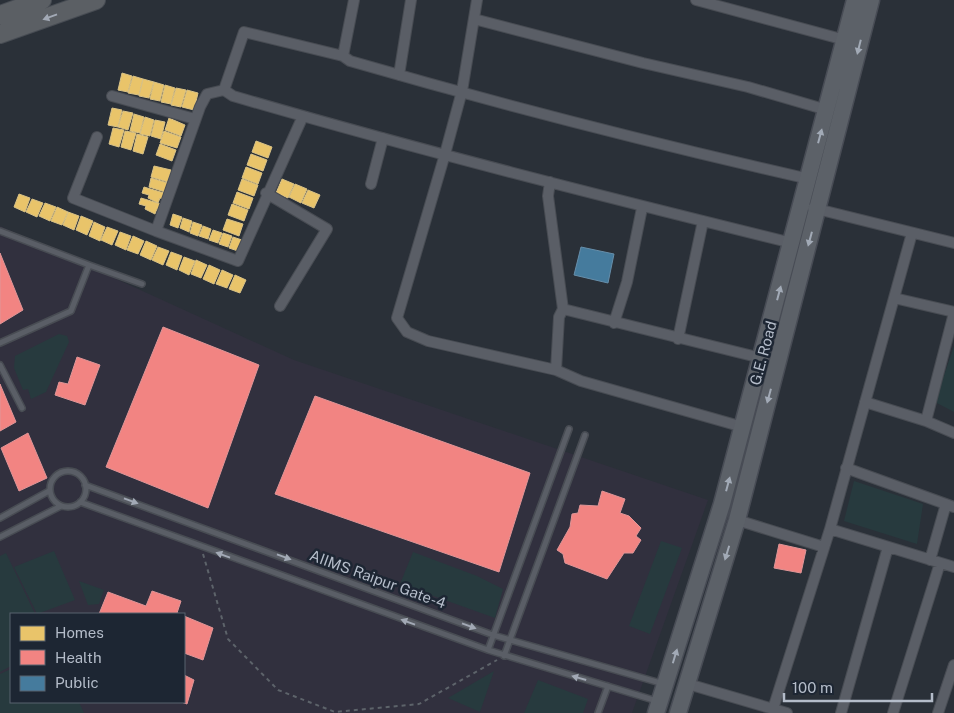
<svg xmlns="http://www.w3.org/2000/svg" width="954" height="713" font-family="'Public Sans',sans-serif">
  <style>
    .medical { fill: #31303e; fill-rule: evenodd }
    .green { fill: #273a3e }
    .homes { fill: #e9c46a; stroke: #d9c286 }
    .health { fill: #f28482; stroke: #df9597 }
    .public { fill: #457b9d; stroke: #668eaa }
    .lines { fill: none; stroke-linecap: round; stroke-linejoin: round }
    .service-casing { stroke: #484c53; stroke-width: 8 }
    .minor-casing { stroke: #484c53; stroke-width: 12 }
    .primary-casing { stroke: #484c55; stroke-width: 19 }
    .trunk-casing { stroke: #474c53; stroke-width: 20 }
    .path { stroke: #5d636a; stroke-width: 2; stroke-dasharray: 4 4; stroke-linecap: butt }
    .service { stroke: #5a5e66; stroke-width: 5 }
    .minor { stroke: #5a5e66; stroke-width: 10 }
    .primary { stroke: #5c6168; stroke-width: 16 }
    .trunk { stroke: #5b5f64; stroke-width: 18 }
    .oneway { fill: #a2a9b5 }
    .oneway2 { fill: #a2aab6 }
    .labels { text-anchor: middle; dominant-baseline: central; stroke-width: 5; stroke-linejoin: round; paint-order: stroke }
    .street-label { font-size: 15px; fill: #b4bcc9; stroke: #1d2633 }
  </style>
  <rect width="100%" height="100%" fill="#2a3038"/>
  <path class="medical" d="M0,226L294,360L708,500L632,713H0ZM11,614H184V702H11Z"/>
  <path class="green" d="M59,334L67,336L69,342L46,392L31,399L28,389L23,390L14,368L15,356Z
    M954,346V412L935,402Z
    M854,481L923,504L917,544L844,521Z
    M661,541L682,548L650,634L629,626Z
    M54,551L75,600L37,614L14,567Z
    M413,552L477,576L503,589L495,618L400,584Z
    M6,553L35,614H11V666L0,672V556Z
    M79,581L104,590L99,604L88,605Z
    M11,669V702H79L84,713H0V674Z
    M494,671L480,712L448,698Z
    M538,680L588,699L583,713H524Z"/>
  <path class="homes" d="M122,73L132,76L128,92L118,90Z
    M133,76L143,79L139,95L128,93Z
    M143,79L154,82L149,98L139,96Z
    M154,82L164,85L160,101L150,99Z
    M165,85L175,88L171,104L161,102Z
    M176,88L186,90L181,107L171,105Z
    M187,90L198,93L194,110L182,107Z
    M112,108L122,110L118,127L108,125Z
    M123,111L133,113L128,130L118,127Z
    M134,114L144,117L140,133L130,131Z
    M145,117L154,120L150,136L140,134Z
    M169,118L185,125L181,136L165,130Z
    M155,120L165,122L161,139L151,136Z
    M113,128L124,130L119,147L109,144Z
    M125,131L136,133L131,150L121,147Z
    M164,131L181,137L177,148L160,143Z
    M137,134L148,137L143,154L133,151Z
    M256,141L272,147L268,158L252,152Z
    M160,144L176,150L172,161L156,155Z
    M251,154L267,160L263,171L247,165Z
    M154,166L171,170L168,182L151,177Z
    M246,167L262,173L258,184L242,178Z
    M151,178L168,183L165,192L149,187Z
    M242,179L258,185L254,196L238,190Z
    M282,179L294,184L288,198L276,193Z
    M295,184L307,189L301,203L289,197Z
    M144,187L164,193L163,199L160,198L158,203L148,198L149,195L142,193Z
    M308,190L320,195L314,208L302,203Z
    M237,192L253,198L249,209L233,203Z
    M19,194L30,198L25,212L14,207Z
    M141,198L161,204L159,210L157,209L155,214L145,209L146,206L139,204Z
    M32,199L43,203L37,217L26,212Z
    M45,203L56,207L50,221L39,216Z
    M232,204L248,210L244,221L228,215Z
    M57,207L68,212L62,225L51,221Z
    M68,212L79,216L74,230L63,225Z
    M173,214L182,217L178,228L170,225Z
    M81,216L93,221L87,235L76,230Z
    M183,218L192,221L189,232L180,228Z
    M227,219L243,224L239,236L223,230Z
    M94,222L105,227L100,241L89,236Z
    M193,222L202,225L198,236L190,233Z
    M203,226L211,229L208,239L199,236Z
    M107,227L118,231L112,245L101,240Z
    M213,230L222,233L218,243L209,240Z
    M120,232L131,236L126,250L115,245Z
    M223,233L232,236L228,247L219,244Z
    M133,236L144,241L138,254L127,250Z
    M233,237L242,240L238,251L229,248Z
    M146,241L157,246L151,260L140,255Z
    M158,247L169,251L163,265L152,260Z
    M171,252L182,256L177,270L166,265Z
    M184,257L195,261L189,275L179,270Z
    M196,260L207,265L201,278L191,274Z
    M209,265L220,270L214,284L203,279Z
    M222,270L233,275L227,288L216,284Z
    M235,275L246,280L240,293L229,289Z"/>
  <path class="health" d="M0,253L23,310L0,324Z
    M163,327L259,365L208,508L106,467Z
    M77,357L100,365L85,405L55,395L59,382L68,384Z
    M0,384L16,422L0,431Z
    M315,396L530,473L499,572L275,494Z
    M28,433L47,478L19,491L1,448Z
    M602,491L625,499L620,513L629,516L641,528L636,536L641,540L633,553H624L607,579L565,563L563,554L557,550L570,527L572,514L578,513L580,505L598,506Z
    M779,544L806,550L801,573L774,568Z
    M152,591L181,601L177,613L181,614H99L108,592L146,606Z
    M184,616L213,628L203,660L184,653Z
    M184,675L194,680L187,704L181,702H184Z"/>
  <path class="public" d="M581,247L614,254L608,283L574,275Z"/>
  <g class="lines">
    <defs>
      <path id="service" d="M0,231L89,265
        M0,343L71,311L89,265L142,284
        M0,365L22,408
        M50 489a18 18 0 1 1 36 0a18 18 0 1 1-36 0Z
        M85,485L493,635L664,684
        M80,502L488,650L657,701
        M0,518L49,491
        M0,537L61,506
        M488,650L569,429
        M504,656L585,435
        M598,713L608,686"/>
      <path id="minor" d="M477,0L462,91L445,154L397,318L407,332L428,341L556,370L581,381L743,427
        M696,0L845,40
        M474,19L643,63L748,87L827,110
        M343,56L354,0
        M399,75L411,0
        M224,90L244,32L343,56L350,61C502,105 655,144 809,179
        M112,96L195,119
        M97,137L73,198L156,231L238,261L303,116
        M550,182L548,196L563,309L559,317L556,370
        M371,184L383,138
        M266,193L327,229L280,306
        M813,208L954,243
        M156,231L200,107L207,94L224,90L233,96C418,150 605,197 792,243
        M912,233L894,298L954,312
        M563,309L761,358
        M954,313L926,421L954,433
        M614,323L627,282L642,208
        M678,339L703,221
        M865,402L926,421
        M846,468L954,507
        M737,520L824,547
        M830,529L954,567
        M930,560L946,504
        M688,684L787,713
        M773,709L830,529L894,298
        M841,713L888,547
        M893,713L940,563
        M938,713L954,665"/>
      <path id="primary" d="M656,713L722,504L855,0
        M678,713L737,520L871,0"/>
      <path id="trunk" d="M0,15L42,0
        M0,34L96,0"/>
    </defs>
    <use href="#service" class="service-casing"/>
    <use href="#minor" class="minor-casing"/>
    <use href="#primary" class="primary-casing"/>
    <use href="#trunk" class="trunk-casing"/>
    <path class="path" d="M203,554L228,639L278,690L335,712L419,704L497,660"/>
    <use href="#service" class="service"/>
    <use href="#minor" class="minor"/>
    <use href="#primary" class="primary"/>
    <use href="#trunk" class="trunk"/>
  </g>
  <defs><path id="oneway-solid" d="M-6-.8H1V-3.2L6.5 0L1 3.2V.8H-6Z" transform="scale(1.25)"/></defs>
  <g class="oneway">
    <use href="#oneway-solid" transform="translate(50 17) rotate(160)"/>
    <use href="#oneway-solid" transform="translate(131 501) rotate(20)"/>
    <use href="#oneway-solid" transform="translate(223 555) rotate(-160)"/>
    <use href="#oneway-solid" transform="translate(284 557) rotate(20)"/>
    <use href="#oneway-solid" transform="translate(408 622) rotate(-160)"/>
    <use href="#oneway-solid" transform="translate(469 626) rotate(20)"/>
    <use href="#oneway-solid" transform="translate(579 678) rotate(-164)"/>
  </g>
  <g class="oneway2">
    <use href="#oneway-solid" transform="translate(859 47) rotate(104)"/>
    <use href="#oneway-solid" transform="translate(820 136) rotate(-75)"/>
    <use href="#oneway-solid" transform="translate(810 239) rotate(105)"/>
    <use href="#oneway-solid" transform="translate(779 293) rotate(-75)"/>
    <use href="#oneway-solid" transform="translate(769 396) rotate(105)"/>
    <use href="#oneway-solid" transform="translate(728 484) rotate(-75)"/>
    <use href="#oneway-solid" transform="translate(727 553) rotate(107)"/>
    <use href="#oneway-solid" transform="translate(675 656) rotate(-73)"/>
  </g>
  <g class="labels">
    <g class="street-label">
      <text transform="translate(763 353) rotate(-75)">G.E. Road</text>
      <text transform="translate(378 579) rotate(20)">AIIMS Raipur Gate-4</text>
    </g>
  </g>
  <rect x="10" y="613" width="175" height="90" fill="#1d2633" stroke="#59626f"/>
  <rect x="20" y="626" width="25" height="15" fill="#e9c46a" stroke="#59626f"/>
  <text x="55" y="638" font-size="15" fill="#b4bcc9">Homes</text>
  <rect x="20" y="650" width="25" height="15" fill="#f28482" stroke="#59626f"/>
  <text x="55" y="663" font-size="15" fill="#b4bcc9">Health</text>
  <rect x="20" y="676" width="25" height="15" fill="#457b9d" stroke="#59626f"/>
  <text x="55" y="688" font-size="15" fill="#b4bcc9">Public</text>
  <path d="M784 693v8h148v-8" fill="none" stroke="#b4bcc9" stroke-width="2.5"/>
  <text x="792" y="693" font-size="15" fill="#b4bcc9" stroke="#1d2633" stroke-width="4" paint-order="stroke">100 m</text>
</svg>
